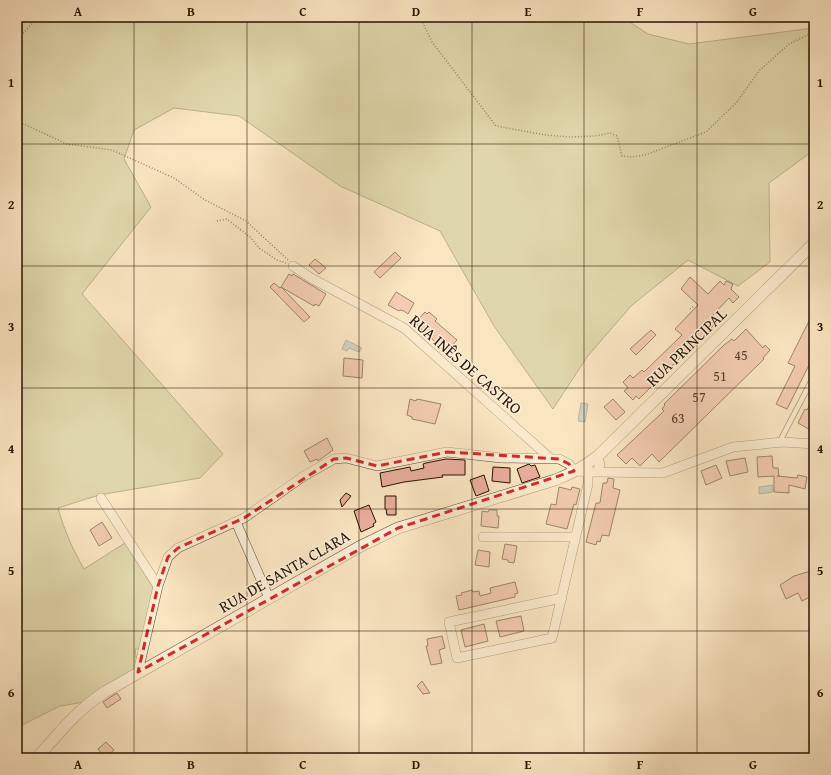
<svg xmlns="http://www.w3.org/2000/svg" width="831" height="775" font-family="'Gentium Book Plus',serif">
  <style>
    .green { fill: #c2c390; stroke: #736b48 }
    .water { fill: #a3bcbd; stroke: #707871 }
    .building { fill: #eaae9d; stroke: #241300 }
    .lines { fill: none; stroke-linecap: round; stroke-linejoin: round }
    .service-casing { stroke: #5a4830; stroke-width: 6 }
    .minor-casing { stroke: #5a4830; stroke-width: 10 }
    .tertiary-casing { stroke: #5a4830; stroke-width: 12 }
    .path { stroke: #241300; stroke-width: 1.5; stroke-dasharray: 1 2; stroke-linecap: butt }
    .service { stroke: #fceed7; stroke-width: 4.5 }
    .minor { stroke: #fceed7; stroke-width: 9 }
    .tertiary { stroke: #fceed7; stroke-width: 11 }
    .marked { fill: none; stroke: #d62828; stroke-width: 3; stroke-dasharray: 8 5; stroke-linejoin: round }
    .grid { fill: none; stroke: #241300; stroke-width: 1; stroke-opacity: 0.55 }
    .labels { text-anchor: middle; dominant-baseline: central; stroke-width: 3; stroke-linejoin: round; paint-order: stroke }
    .number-label { font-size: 14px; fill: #563a27 }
    .street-label { font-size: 16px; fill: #241300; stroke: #fceed7 }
    .neatline { fill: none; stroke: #241300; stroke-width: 1.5 }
    .grid-label { font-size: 13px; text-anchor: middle; font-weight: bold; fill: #241300 }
  </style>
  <rect width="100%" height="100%" fill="#fae5c1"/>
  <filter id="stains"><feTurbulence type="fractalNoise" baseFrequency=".005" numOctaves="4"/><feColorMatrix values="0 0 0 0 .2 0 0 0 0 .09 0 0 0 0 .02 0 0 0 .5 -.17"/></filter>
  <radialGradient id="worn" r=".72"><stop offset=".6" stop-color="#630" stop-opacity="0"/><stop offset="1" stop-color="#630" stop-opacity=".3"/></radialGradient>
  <path class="green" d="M17,17H622L648,34L689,44L814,28V150L769,183L770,262L738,286L688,260L631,306L587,357L553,409L494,326L440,231L340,186L239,116L174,108L134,130L124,159L151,207L82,294L223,454L200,478L99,495L58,508C64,530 73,550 84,569L125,543L155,590L141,649H135L138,672L91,701L60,706L28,722L17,728Z"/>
  <path class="water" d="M346,340L362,348L359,352L349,348L347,351L342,349Z
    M581,403L588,404L585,422L578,421Z
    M773,485V492L759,494V487Z"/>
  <path class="building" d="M395,252L401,258L380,278L374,272Z
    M315,259L326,268L319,274L309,265Z
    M289,274L292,276L293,274L326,294L319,306L315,304L314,306L281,287Z
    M690,277L708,294L720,281L724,285L726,281L733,284L731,289L739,297L733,303L729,298L712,316L714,318L711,321L714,325L700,340L693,348L691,347L639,399L636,396L633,400L624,391L628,388L623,382L630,375L633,378L642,370L644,372L682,335L675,329L698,305L681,289Z
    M274,283L280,288L281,287L310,317L304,322L270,287Z
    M396,292L414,303L408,314L404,311L400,310L399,311L388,305Z
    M425,312L427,314L429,312L437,319L435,321L457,340L446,352L415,323Z
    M809,321L814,324V355L787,409L776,404L795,366L788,363Z
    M746,329L763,348L765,345L770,350L763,358L764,359L659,462L652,454L640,466L632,458L626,464L617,455L664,411L662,409L665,405L664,404L724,345L732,339L734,341Z
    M651,330L656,335L636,355L630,349Z
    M344,358L363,360L362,378L343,376Z
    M814,396V432L798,423L805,409L807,410Z
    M410,399L416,401L417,399L441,404L435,424L412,419V417L407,415Z
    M613,399L625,412L616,420L604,407Z
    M327,438L333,450L318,461L317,459L310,462L304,451Z
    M772,456L773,468H778L779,476H777L797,478L798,475L807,477L805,489L789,485V493L774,492V476L758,477L757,457Z
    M745,458L748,472L730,476L726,461Z
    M446,459L465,460V475H442L443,477L404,482L382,487L380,473L410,467L411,471L424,468L423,464L426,463Z
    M529,464L531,466L535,465L540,477L522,483L517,469Z
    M716,465L722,478L706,485L701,471Z
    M493,467L510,468V483L492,481Z
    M484,475L489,491L476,496L470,480Z
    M608,478L614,479L613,488L620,490L609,536L602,535L600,542L597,541L596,545L586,542L596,503H600L603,483H607Z
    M559,487L571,490L572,487L580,489L576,505L574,504L567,529L546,524L551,504L556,505Z
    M346,493L351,496L342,507L340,500Z
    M385,496H396V515H387L386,509H385Z
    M369,505L376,522L373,524L374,526L361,532L354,511Z
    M489,510H497V516H499L498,528L481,526L482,511L488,512Z
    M102,522L112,538L99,546L90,530Z
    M505,544L517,546L514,563L508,562V560L502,559Z
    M478,550L490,552L489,567L475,565Z
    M814,570V595L802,601L798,593L786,599L780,585L794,576Z
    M515,582L518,593L515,594V597L459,610L456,596L462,595L461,593L472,590L473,592L479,591L480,596L491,593L490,588Z
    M521,616L524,631L500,637L496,621Z
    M484,624L488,641L465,647L461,630Z
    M442,636L445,648L439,650L442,663L431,665L426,646H428L427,639Z
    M422,681L430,693L423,694L417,686Z
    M117,693L121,699L107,708L103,702Z
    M106,742L114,750L105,758L98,749Z"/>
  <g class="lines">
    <defs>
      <path id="service" d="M779,443L814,376"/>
      <path id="minor" d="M293,266L311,278L404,328L550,458
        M597,472L663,473L733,447L783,442L814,444
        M101,498L158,586
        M236,522L269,598
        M483,537H575
        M562,598L449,622L457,658L552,638L588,484V473
        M138,672L158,586L168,557L178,548L244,518L304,476L334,459L346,458L377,466L447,452L501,458L559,459L569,464L574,471L597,472L600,464L597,457"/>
      <path id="tertiary" d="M37,758C58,734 78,709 105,692L359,547L398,528L555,480C571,474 585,466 598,456L814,243"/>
    </defs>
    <use href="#service" class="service-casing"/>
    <use href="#minor" class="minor-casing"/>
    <use href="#tertiary" class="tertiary-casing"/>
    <path class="path" d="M420,17L432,42L496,126L546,135L570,137L595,136L610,133L617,136L622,156L631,157L645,155L706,132L736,103L759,71L789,44L814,32
      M17,40L38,17
      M17,121L67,144L112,150L174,178L205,200L246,221L288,260
      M217,221L227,219L251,238L259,248L277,260L286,263
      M690,309L694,306"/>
    <use href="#service" class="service"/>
    <use href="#minor" class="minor"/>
    <use href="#tertiary" class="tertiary"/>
  </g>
  <path d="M0 0H831V775H0ZM447,452L559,459L569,464L574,471L398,528L138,672L158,586L168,557L178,548L244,518L334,459L346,458L377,466Z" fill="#fae5c1" fill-opacity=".55" fill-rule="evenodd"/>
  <path class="marked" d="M447,452L559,459L569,464L574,471L398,528L138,672L158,586L168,557L178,548L244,518L334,459L346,458L377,466Z"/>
  <path class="grid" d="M134,17V758M247,17V758M359,17V758M472,17V758M584,17V758M697,17V758M17,144H814M17,266H814M17,388H814M17,509H814M17,631H814"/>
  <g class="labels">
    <g class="number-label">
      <text x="741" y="355">45</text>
      <text x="720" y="376">51</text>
      <text x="699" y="397">57</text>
      <text x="678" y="418">63</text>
    </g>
    <g class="street-label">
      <text transform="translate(686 347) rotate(-44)">RUA PRINCIPAL</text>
      <text transform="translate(466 364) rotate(41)">RUA INÊS DE CASTRO</text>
      <text transform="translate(284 571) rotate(-30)">RUA DE SANTA CLARA</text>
    </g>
  </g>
  <rect width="831" height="775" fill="none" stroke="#fae5c1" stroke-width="44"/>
  <rect x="22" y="22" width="787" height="731" class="neatline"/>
  <g class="grid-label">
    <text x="78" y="16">A</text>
    <text x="191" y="16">B</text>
    <text x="303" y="16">C</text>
    <text x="416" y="16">D</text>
    <text x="528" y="16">E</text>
    <text x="640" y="16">F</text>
    <text x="753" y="16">G</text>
    <text x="11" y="87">1</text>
    <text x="820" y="87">1</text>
    <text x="11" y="209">2</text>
    <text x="820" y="209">2</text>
    <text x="11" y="331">3</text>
    <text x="820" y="331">3</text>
    <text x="11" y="453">4</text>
    <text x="820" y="453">4</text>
    <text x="11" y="575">5</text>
    <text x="820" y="575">5</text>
    <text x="11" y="697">6</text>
    <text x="820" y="697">6</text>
    <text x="78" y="769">A</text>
    <text x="191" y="769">B</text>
    <text x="303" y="769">C</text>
    <text x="416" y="769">D</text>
    <text x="528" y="769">E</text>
    <text x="640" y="769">F</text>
    <text x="753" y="769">G</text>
  </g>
  <rect width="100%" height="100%" filter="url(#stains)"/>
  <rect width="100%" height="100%" fill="url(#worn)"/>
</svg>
